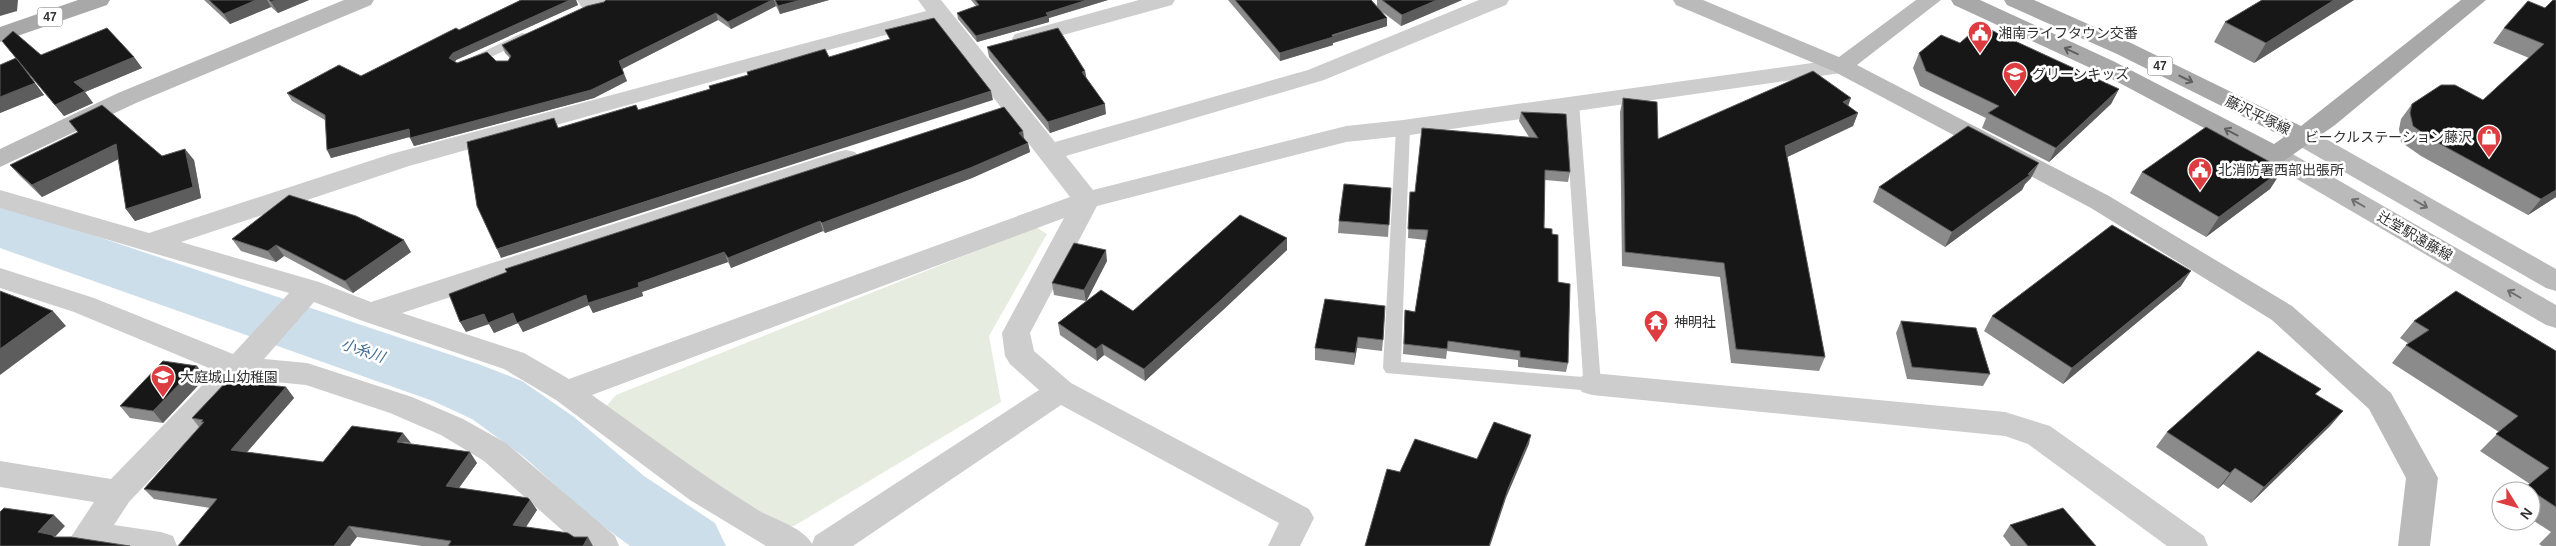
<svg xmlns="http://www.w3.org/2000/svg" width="2556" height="546" font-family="Arial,'Noto Sans JP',sans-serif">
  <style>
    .green { fill: #e6ecdf }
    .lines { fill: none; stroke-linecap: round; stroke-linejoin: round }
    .river { fill: #cddeeb; fill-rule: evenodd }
    .lane { fill: #cdcdcd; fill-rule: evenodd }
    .street { fill: #cdcdcd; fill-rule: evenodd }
    .secondary { fill: #bababa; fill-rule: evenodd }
    .primary { fill: #a8a8a8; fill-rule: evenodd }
    .wall { fill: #8b8b8b }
    .shaded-wall { fill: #5d5d5d }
    .building { fill: #171717; stroke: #5d5d5d }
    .oneway { stroke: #606060 }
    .oneway2 { stroke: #6e6e6e }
    .labels { text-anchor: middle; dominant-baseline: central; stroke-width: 5; stroke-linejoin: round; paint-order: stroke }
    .shield { fill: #fff; stroke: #6e6e6e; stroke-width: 1 }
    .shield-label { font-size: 12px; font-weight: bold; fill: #303030 }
    .poi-label { font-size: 14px; fill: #303030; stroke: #fff; text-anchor: start }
    .street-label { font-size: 14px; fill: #303030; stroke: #fff }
    .water-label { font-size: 15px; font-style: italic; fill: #426d8f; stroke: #fff }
  </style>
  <rect width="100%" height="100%" fill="#fff"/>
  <path class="green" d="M1036,227L1047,234L989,336L1001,402L794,526L772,525L604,409L616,395Z"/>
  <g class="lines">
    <path class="river" d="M0,204L481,365L522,381L574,417L644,476L715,523L726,546H630L592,518L524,457L472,419L433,401L0,248Z"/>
    <path class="lane" d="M522,33L527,34L529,37L527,40L474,65L469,66L462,62Z
      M1572,99L1579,103L1601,384L1598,389L1592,391L1386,373L1383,368L1396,128L1403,123L1410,128L1401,362L1583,377L1565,103Z"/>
    <path class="street" d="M577,0H615C610,7 594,15 585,10C582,8 579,3 577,0Z
      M918,0H941L1055,142L1308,70L1479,0H1509L1506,5L1324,80L1066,156L1093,190L1346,126L1403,120L1841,59L1849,61L1853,66L1849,71L1841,73L1403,136L1346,142L1097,206L1030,333L1034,351L1071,383L1309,509L1314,518L1300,546H1268L1279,523L1061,405L853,546H766L690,500L556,400L504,369L360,320L314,302L264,359L307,363L412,397L463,419L506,443L615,536L619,546H580L484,461L441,435L390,413L306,385L245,379L129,502L114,525L161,532L173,536L177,546H65L94,502L0,487V461L111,479L216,371L74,312L0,288V268L94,298L233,354L289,293L0,208V190L149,233L391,154L926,11ZM935,22L1070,197L569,379L524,353L402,313L855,164L859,158L855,152L846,150L837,152L371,302L319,282L181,242L409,166L771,65ZM1064,218L1002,333L1005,356L1010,364L1039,390L815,536L812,544C803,527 774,520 758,510C701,475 647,434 592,395Z
      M1139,0H1175L1172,5L1023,46L1015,44L1012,39L1015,34Z
      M1592,373L2005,412L2050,426L2204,536L2208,546H2167L2028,444L2005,436L1592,395L1582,392L1577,384L1582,376Z"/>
    <path class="secondary" d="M344,0H374L371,5L136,103L0,167V149L118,93Z
      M1673,0H1703L1839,57L1916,0H1941L1857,65L2109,196L2292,306L2391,393L2438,478L2430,546H2398L2406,478L2369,409L2272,320L2091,208L1833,71L1676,5Z
      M2303,129L2312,131L2556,269V291L2546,288L2294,143L2291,137L2294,131Z
      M2275,147L2284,149L2556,305V328L2546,325L2266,161L2262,155L2266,149Z"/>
    <path class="primary" d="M78,0H110L107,5L0,42V27Z
      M1951,0H1980L2113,61L2274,144L2284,137L2117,54L2007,5L2004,0H2034L2133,44L2301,126L2461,0H2486L2335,125L2284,161L2275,163L2266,161L2097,71L1954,5Z"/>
  </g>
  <path class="wall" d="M204,0H309L278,13L271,7L230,24Z
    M521,0H576L578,5L456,60L455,62L457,63L496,61H508L510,58L505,53L502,45L604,2L829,0L780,14L776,6L731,29L718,20L622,69L627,81L594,98L414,146L410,137L331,158L325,120L292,101L287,93L361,76Z
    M971,0H1108L1049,18V22L977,42L958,19L957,13L976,6Z
    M1228,0H1371L1377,6V0H1462L1401,26L1381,11L1387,18V26L1333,43V45L1280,61Z
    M2262,0H2354L2254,63L2214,42L2225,22Z
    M2556,0V197L2528,215L2421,156L2401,142L2399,129L2401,119L2412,104L2483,100L2529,58L2493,43L2504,28L2545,8Z
    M2,41L41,55L134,57L142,68L85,92L93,103L64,116L22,66L44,95L0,113V65L16,58Z
    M1960,43L2119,89L2111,104L2049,162L1982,128L1986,118L1920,86L1913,68L1919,53Z
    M987,47L1085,71L1086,78L1106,114L1050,133L989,57Z
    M1623,98L1658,139L1848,106L1858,113L1853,126L1787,157L1825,357L1819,371L1731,363L1720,277L1622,266L1620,112Z
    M1521,112L1570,172L1568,182L1545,180L1544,228L1552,234L1568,363L1566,372L1518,367V360L1447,351L1446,359L1403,354L1405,310L1415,312L1426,240L1408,238L1410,192H1415L1529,137L1519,121Z
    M69,121L162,156L194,160L201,198L135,221L126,209L118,159L42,197L20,176L10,165L78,133Z
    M1023,131L1024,138L1028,143L1030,152L972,178L825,233L823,231L731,268L728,262L642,292L643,296L593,313L589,305L523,332L518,323L494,333L489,324L466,332Z
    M2283,169L2270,189L2206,237L2130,193L2142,172Z
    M2031,178L2025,184L2022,190L1945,247L1873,202L1879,187Z
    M1391,188L1388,237L1338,233L1339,221Z
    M1287,238V250L1223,310L1145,381L1104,355L1097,361L1060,335L1058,323L1086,301L1054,295L1052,283L1107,261L1086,301L1133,311Z
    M232,239L411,252L353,293L284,256L276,262L241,251Z
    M2181,286L2063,384L1984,331L1992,316Z
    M1325,299L1383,340L1382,351L1357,348L1354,365L1315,360V348Z
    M1901,321L1990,374L1983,386L1907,379L1896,333Z
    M2414,321L2556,351V546H2542L2539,544L2551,532L2531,519V491H2522L2530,484L2480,451L2499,432L2392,363L2406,345L2409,344L2400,338Z
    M197,366L206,377L163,423L130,418L120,406Z
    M286,387L294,398L247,452L323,462L411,444L477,463L459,488L530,500L537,510L526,527L574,537L593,546H422L357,537L210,508L154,499L144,489L199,427L192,418Z
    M2316,395L2343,411L2330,426L2251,503L2223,484L2218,489L2156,447L2167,432Z
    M2010,525L2096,546H2011L2003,536Z"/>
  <path class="shaded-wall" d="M0,0H18L17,11L0,16Z
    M256,0H267L271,7L230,24L224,14Z
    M276,0H309L278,13L271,2Z
    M570,0H576L578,5L456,60L453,65L449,58L453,53Z
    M772,0H774L776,6L731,29L728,22Z
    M801,0H829L780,14L778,6Z
    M1087,0H1108L1049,18V22L977,42L976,36Z
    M1437,0H1462L1401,26L1402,15Z
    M2334,0H2354L2254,63L2266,43Z
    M716,13L718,20L622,69L619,61Z
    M1387,18V26L1333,43V45L1280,61V53Z
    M134,57L142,68L85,92L93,103L64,116L55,105L74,82Z
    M16,58L44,95L0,113V97Z
    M1085,71L1087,81L1082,72Z
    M624,74L627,81L594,98L414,146L410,138Z
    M2119,89L2111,104L2049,162L2056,148Z
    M991,91L993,100L501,258L497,249Z
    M1851,98L1846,112L1843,102Z
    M1105,104L1106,114L1050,133L1048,122Z
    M1858,113L1853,126L1781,160L1785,146Z
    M409,129L413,136L331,158L327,150Z
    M1023,131L1024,141L1019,133Z
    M1028,143L1030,152L972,178L825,233L822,223Z
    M116,144L125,156L42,197L32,185Z
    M185,149L194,160L201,198L135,221L126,209Z
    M2039,163L2031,178L2025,184L2022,190L1945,247L1952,232L2028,174Z
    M2283,169L2270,189L2206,237L2219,217Z
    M2556,190V197L2528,215L2541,199Z
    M820,221L823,231L731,268L728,258Z
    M1287,238V250L1223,310L1145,381L1144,369Z
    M404,240L411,252L353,293L345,281Z
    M276,245L284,256L276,262L268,251Z
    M1106,250L1107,261L1086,302L1084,290Z
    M724,252L728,262L642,292L643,296L593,313L589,305L523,332L518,323L494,333L489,324L466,332L460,322L484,314L586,295L638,283Z
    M2191,271L2181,286L2063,384L2072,368Z
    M53,311L66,326L0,375V349Z
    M1358,337L1357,348L1354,365L1355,353Z
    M1102,344L1104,355L1097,361L1096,349Z
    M197,366L206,377L163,423L153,411Z
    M286,387L294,398L240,460L231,450Z
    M2343,411L2330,426L2251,503L2264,487Z
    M403,433L411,443L397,442Z
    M1531,435L1529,444L1506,498L1490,546H1489L1508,489Z
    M470,452L477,463L453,496L446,486Z
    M2235,468L2223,484L2218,489L2230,473Z
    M530,500L537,510L520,536L513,525Z
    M54,515L65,526L55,537L63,545L38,532Z
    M349,526L357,537L350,546H334Z
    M588,537L593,546H583Z"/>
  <path class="building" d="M209,0H256L224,14Z
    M269,0H276L271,2Z
    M521,0H570L453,53L449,58L457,63L487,52L496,61H508L511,56L502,45L587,6L604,2L606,0H772L728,22L716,13L619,61L624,74L591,90L410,138L409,129L327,150L325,115L287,93L339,65L361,76L456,28L459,30Z
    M775,0H801L778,6Z
    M975,0H1087L1046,13L1048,16L976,36L957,13L979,5Z
    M1235,0H1371L1387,18L1332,35L1333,37L1280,53Z
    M1382,0H1437L1402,15Z
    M2262,0H2334L2266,43L2225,22Z
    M2553,0H2556V190L2541,199L2433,140L2413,126L2410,113L2412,104L2441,85H2455L2483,100L2544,44L2504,28L2528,1L2545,8Z
    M934,18L991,91L497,249L477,206L467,142L554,118L558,128L636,105L638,110L710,89L709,86L748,75L747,72L825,49L829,57L890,39L885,30Z
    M1980,25L2119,89L2056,148L1988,113L1999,106L1926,71L1919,53L1941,35L1960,43Z
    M107,28L134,57L74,82L85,91L55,105L2,41L13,31L41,55Z
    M1058,28L1085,71L1082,72L1105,104L1048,122L987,47Z
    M16,58L35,83L0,97V65Z
    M1813,71L1851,98L1843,102L1858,113L1785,146L1825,357L1736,349L1724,263L1625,252L1623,98L1657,102L1658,139Z
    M102,105L162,156L185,149L193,187L126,209L116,144L32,185L10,165L78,132L69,121Z
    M1004,107L1023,131L1019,133L1028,143L970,168L822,223L820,221L728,258L724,252L638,283L639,287L588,303L586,295L517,323L513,313L488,323L484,314L460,322L449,294L507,272L505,269Z
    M1521,112L1566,114L1570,172L1545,170L1544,228L1552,229V234L1558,235V282L1570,284L1568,363L1520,357V351L1448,341L1447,349L1404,344L1405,310L1415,312L1428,230L1408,229L1410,192H1415L1422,128L1538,138Z
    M1968,126L2039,163L2028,174L2030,175L1952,232L1879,187Z
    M2206,127L2283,169L2219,217L2142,172Z
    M1344,184L1391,188L1389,225L1339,221Z
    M289,195L356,216L404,240L345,281L276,245L268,251L232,239Z
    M1240,215L1287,238L1222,299L1144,369L1102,344L1096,349L1058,323L1101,290L1133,311Z
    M2112,225L2191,271L2072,368L1992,316Z
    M1074,243L1106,250L1084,290L1052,283Z
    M0,291L53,311L0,349Z
    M2456,291L2556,351V507L2526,487L2549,468L2496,434L2518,416L2406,345L2429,330L2414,321Z
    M1325,299L1385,306L1383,340L1358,337L1355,353L1315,348Z
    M1901,321L1976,328L1990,374L1912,367Z
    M2258,351L2321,389L2315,394L2343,411L2264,487L2235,468L2230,473L2167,432Z
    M163,361L197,366L153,411L120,406Z
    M228,380L286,387L231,450L323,462L352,426L403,433L397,442L470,452L446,486L528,498L530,500L513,525L568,533L574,537H588L583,546H448L451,541L349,526L334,546H178L217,499L144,489L204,422H201L203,420L192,418Z
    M1494,422L1531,435L1508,489L1489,546H1365L1387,469L1400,472L1415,439L1477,459Z
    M4,508L54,515L38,532L52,535L54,537H71L130,546H0V512Z
    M2063,508L2096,546H2028L2010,525Z"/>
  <defs><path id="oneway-shaft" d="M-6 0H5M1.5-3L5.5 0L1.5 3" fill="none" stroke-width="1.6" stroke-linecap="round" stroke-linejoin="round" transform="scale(1.25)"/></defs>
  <g class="oneway">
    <use href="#oneway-shaft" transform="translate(2071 51) rotate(-155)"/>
    <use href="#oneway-shaft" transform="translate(2186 79) rotate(26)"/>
    <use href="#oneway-shaft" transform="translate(2231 132) rotate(-152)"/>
  </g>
  <g class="oneway2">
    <use href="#oneway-shaft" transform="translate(2358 203) rotate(-150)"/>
    <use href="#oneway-shaft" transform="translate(2421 204) rotate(30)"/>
    <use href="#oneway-shaft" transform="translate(2514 294) rotate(-150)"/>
  </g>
  <defs>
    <symbol id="civic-pin" viewBox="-11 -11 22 30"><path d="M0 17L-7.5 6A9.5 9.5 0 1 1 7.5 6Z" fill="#dd3d40" stroke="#fff"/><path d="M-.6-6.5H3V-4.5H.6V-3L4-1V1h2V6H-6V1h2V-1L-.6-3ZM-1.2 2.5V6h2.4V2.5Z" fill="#fff"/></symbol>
    <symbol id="school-pin" viewBox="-11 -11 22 30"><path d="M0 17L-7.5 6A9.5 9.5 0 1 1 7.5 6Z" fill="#dd3d40" stroke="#fff"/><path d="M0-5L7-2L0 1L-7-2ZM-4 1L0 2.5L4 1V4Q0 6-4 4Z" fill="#fff"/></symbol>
    <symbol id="shop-pin" viewBox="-11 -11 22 30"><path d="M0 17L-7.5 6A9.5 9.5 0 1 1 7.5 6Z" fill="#dd3d40" stroke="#fff"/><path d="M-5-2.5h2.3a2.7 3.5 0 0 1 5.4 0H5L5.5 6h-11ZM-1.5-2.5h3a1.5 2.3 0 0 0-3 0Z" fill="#fff"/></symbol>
    <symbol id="temple-pin" viewBox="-11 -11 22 30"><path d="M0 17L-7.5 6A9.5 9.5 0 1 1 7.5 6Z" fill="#dd3d40" stroke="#fff"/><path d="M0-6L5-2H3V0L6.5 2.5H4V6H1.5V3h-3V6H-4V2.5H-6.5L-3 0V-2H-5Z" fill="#fff"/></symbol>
  </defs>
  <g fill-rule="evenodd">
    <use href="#civic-pin" x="1966" y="19" width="28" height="38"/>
    <use href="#school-pin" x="2001" y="60" width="28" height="38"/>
    <use href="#shop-pin" x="2475" y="123" width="28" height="38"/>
    <use href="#civic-pin" x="2186" y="156" width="28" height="38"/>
    <use href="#temple-pin" x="1642" y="308" width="28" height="38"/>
    <use href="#school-pin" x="149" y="363" width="28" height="38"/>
  </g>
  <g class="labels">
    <g class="shield">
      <rect x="37.5" y="7.5" width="25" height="19" rx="4"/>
      <rect x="2147.5" y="56.5" width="25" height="19" rx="4"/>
    </g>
    <g class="shield-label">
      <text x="50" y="17">47</text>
      <text x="2160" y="66">47</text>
    </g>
    <g class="poi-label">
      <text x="1998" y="33">湘南ライフタウン交番</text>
      <text x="2032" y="74">グリーンキッズ</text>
      <text x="2472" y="137" text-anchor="end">ビークルステーション藤沢</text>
      <text x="2218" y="170">北消防署西部出張所</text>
      <text x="1674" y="322">神明社</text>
      <text x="180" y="377">大庭城山幼稚園</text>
    </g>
    <g class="street-label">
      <text transform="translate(2258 115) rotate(26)">藤沢平塚線</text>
      <text transform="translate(2415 236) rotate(30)">辻堂駅遠藤線</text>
    </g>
    <g class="water-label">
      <text transform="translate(363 350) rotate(19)">小糸川</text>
    </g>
  </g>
  <g transform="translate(2516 506) rotate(127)"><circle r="24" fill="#ffffff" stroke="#acacac"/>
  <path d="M0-4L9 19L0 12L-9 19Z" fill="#dd3d40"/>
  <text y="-8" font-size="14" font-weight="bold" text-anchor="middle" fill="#303030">N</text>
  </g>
</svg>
